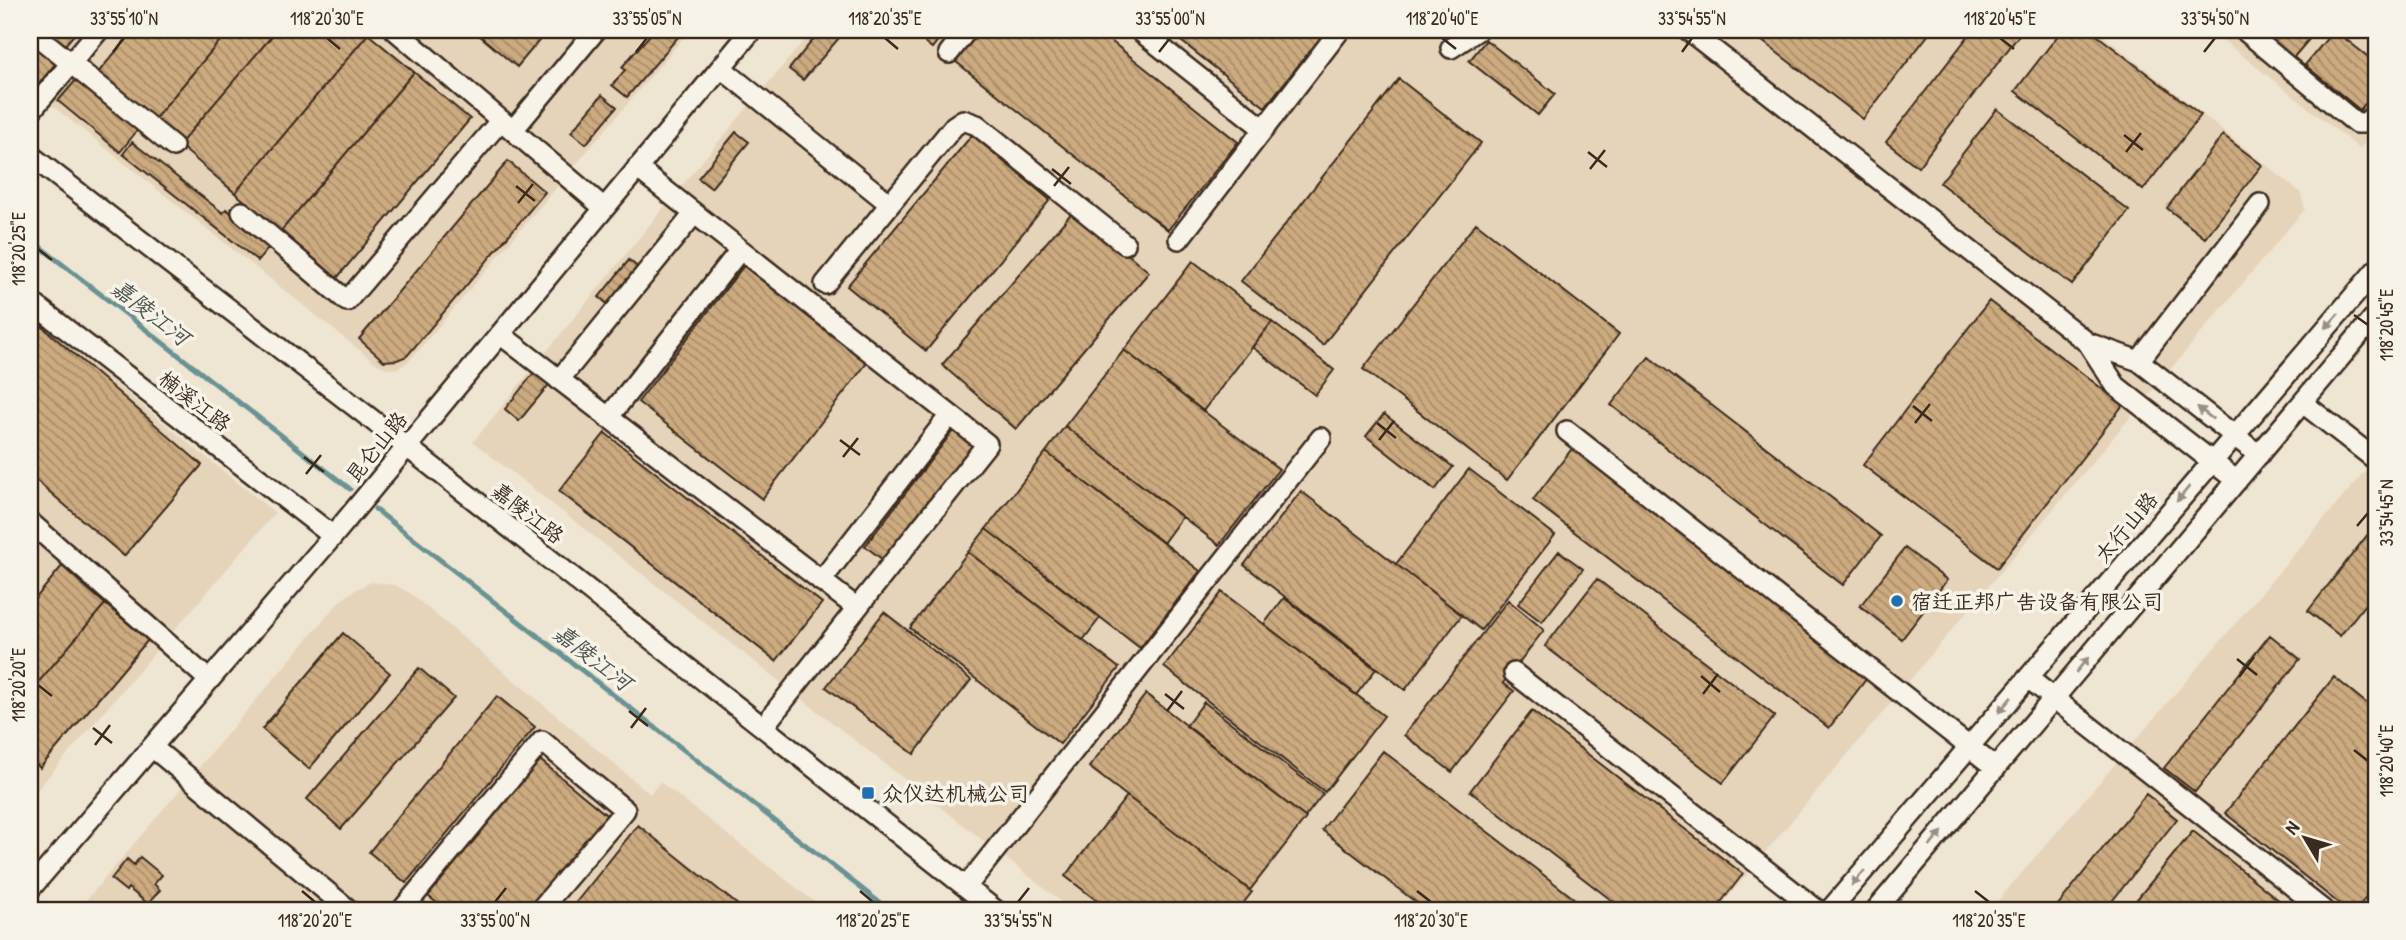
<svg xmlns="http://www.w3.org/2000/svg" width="2406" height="940" font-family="'Patrick Hand','LXGW WenKai TC',sans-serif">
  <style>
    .built { fill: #e5d4ba }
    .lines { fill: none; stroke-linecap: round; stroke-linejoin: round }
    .stream { stroke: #699293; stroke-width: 5 }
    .building { fill: url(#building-back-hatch); stroke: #3b2a1e; stroke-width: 2 }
    .minor-casing { stroke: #3b2a1e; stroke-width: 24 }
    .minor { stroke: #f7f3e8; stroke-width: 19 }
    .oneway { fill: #998e83 }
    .ticks { fill: none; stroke: #3b2a1e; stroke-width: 2.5 }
    .poi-dot { fill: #1f6fb2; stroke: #f7f3e8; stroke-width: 2.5 }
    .labels { text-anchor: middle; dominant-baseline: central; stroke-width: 7; stroke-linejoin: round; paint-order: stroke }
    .street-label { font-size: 21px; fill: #3b2a1e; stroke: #f7f3e8 }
    .poi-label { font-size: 21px; fill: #3b2a1e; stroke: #f7f3e8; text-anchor: start }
    .water-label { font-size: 23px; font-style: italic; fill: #4e564f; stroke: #f7f3e8 }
    .neatline { fill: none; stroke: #3b2a1e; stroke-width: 2.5 }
    .ticks-label { font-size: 18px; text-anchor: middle; fill: #3b2a1e }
  </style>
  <defs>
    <pattern id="building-back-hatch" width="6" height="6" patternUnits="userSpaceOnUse" patternTransform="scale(1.75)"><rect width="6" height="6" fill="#cdab80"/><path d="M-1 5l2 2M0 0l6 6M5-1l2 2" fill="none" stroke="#a88b68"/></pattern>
  </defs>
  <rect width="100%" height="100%" fill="#efe5d3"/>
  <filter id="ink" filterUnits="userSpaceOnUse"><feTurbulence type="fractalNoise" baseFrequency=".0143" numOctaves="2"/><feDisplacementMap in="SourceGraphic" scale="14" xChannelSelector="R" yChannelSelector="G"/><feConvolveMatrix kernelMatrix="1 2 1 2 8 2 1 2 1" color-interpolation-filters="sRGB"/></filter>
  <g filter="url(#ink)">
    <path class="built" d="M30,30H690L411,359L399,368L389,369L377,364L30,88Z
      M813,30H2096L2300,192L2305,209L1717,910H1072L473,442L678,190Z
      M2210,30H2376V129L2360,149Z
      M30,315L275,513L30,798Z
      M2376,458V910H1990L2257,598Z
      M371,582L395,585L411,594L650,794L660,782L825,910H78L339,602L355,590Z"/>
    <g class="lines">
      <path class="stream" d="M30,239L350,489
        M375,509L889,910"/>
    </g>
    <path class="building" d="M47,30H78L65,45Z
      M134,30H229L152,122L96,75Z
      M229,30H277L179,145L152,122Z
      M277,30H363L368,34L235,193L179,145Z
      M473,30H548L517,67Z
      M654,30H684L627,97L612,85L625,70L622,67Z
      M821,30L845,31L803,80L789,69Z
      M909,30H946L932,48Z
      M981,30H1097L1238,142L1168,230L955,61Z
      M1167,30H1327L1265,107Z
      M1748,30H1932L1863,119Z
      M1973,30H2023L1918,167L1886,142Z
      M2062,30H2090L2201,115L2143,190L2015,91Z
      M2264,30H2317L2293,58L2262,32Z
      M2334,30L2376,63V91L2360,110L2305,65Z
      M368,34L414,72L281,231L235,193Z
      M1486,40L1555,94L1538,115L1469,61Z
      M30,41L56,63L37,86L30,80Z
      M414,72L470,119L337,278L281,231Z
      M1399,79L1481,143L1323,345L1241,281Z
      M76,80L105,104L108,100L140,127L120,152L58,101Z
      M602,95L617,107L586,144L571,132Z
      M1997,109L2129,211L2072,285L1940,183Z
      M736,132L749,142L711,188L698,178Z
      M972,135L1050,200L926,351L847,286Z
      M2223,135L2262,165L2205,238L2167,208Z
      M132,142L223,213L226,209L271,245L258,261L123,154Z
      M508,161L545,192L407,356L397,360L384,361L359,339Z
      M1075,209L1149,272L1016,429L942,365Z
      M1476,223L1619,334L1507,480L1363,369Z
      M629,260L641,270L611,307L599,297Z
      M1193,261L1272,322L1203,411L1124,350Z
      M746,263L870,359L762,499L638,402Z
      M1989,301L2123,405L1997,568L1863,465Z
      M30,316L202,465L124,556L30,475Z
      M1272,322L1334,370L1315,395L1252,347Z
      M1124,350L1279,469L1219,545L1065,426Z
      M1649,357L1881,536L1843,585L1611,405Z
      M537,369L552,381L519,421L505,409Z
      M1384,414L1453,467L1435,490L1366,436Z
      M1065,426L1182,517L1163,543L1046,452Z
      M953,431L975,447L887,563L865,546Z
      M605,433L822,603L776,661L559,491Z
      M1574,446L1870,674L1829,728L1533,500Z
      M1046,452L1200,571L1140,648L986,529Z
      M1469,469L1555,535L1481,630L1396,564Z
      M1301,491L1462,615L1405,690L1244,565Z
      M2376,524V590L2340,636L2308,611Z
      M986,529L1100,618L1083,640L968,552Z
      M1905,548L1947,580L1902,639L1860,606Z
      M1559,551L1583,569L1542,622L1518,604Z
      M968,552L1119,668L1060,744L910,628Z
      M62,566L105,604L30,692V605Z
      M1597,579L1775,716L1723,783L1545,646Z
      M1222,592L1384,716L1325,792L1164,667Z
      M1284,598L1376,669L1356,695L1264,624Z
      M1508,600L1544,630L1503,683L1514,691L1452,772L1404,735Z
      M105,604L148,640L40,768L30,759V692Z
      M884,612L971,680L914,754L826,687Z
      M343,633L390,673L309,769L262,729Z
      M2270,635L2300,659L2195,792L2164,768Z
      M419,668L454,698L341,829L307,799Z
      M2334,677L2376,711V885L2356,910H2347L2225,813Z
      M1146,694L1306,818L1250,890L1089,767Z
      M497,696L535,727L406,883L369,852Z
      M1204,702L1323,794L1305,817L1186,726Z
      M1532,711L1743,874L1715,910H1624L1470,791Z
      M1383,751L1589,910H1426L1322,830Z
      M540,760L610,818L533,910H446L428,896Z
      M2146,794L2177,819L2105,910H2054Z
      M1127,796L1252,892L1238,910H1109L1065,876Z
      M638,825L744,910H570Z
      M2193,831L2291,910H2128Z
      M140,857L162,875L154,884L160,890L148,904L128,888L126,891L111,879L127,859L134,865Z"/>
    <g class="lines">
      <defs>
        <path id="minor" d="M30,30L173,146
          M395,30L604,208
          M1139,30L1264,129
          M1688,30L2088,343
          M2244,30L2356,123H2365L2376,114
          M1451,48L1478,30
          M949,53L967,30
          M721,68L890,204
          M30,112L99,30
          M513,130L596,30
          M30,155L406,446L995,910
          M242,212L347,301L501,120
          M1179,239L1340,30
          M825,284L954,126L963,120L977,125L1125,244
          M30,301L333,536
          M500,334L857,608L987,444L637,168
          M2139,361L2260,204
          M559,380L694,214
          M2303,403L2376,460
          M608,418L740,250
          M1567,431L1996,768
          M2237,481L2116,386L2088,343L2139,361L2259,455
          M30,522L209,680
          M821,581L950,415
          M1514,673L1817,910
          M2028,678L2323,910
          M763,727L857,608
          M152,747L349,910
          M966,887L1321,438
          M30,889L333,536L752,30
          M402,910L542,741L625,810L540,910
          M1830,910L2376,270
          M1876,910L2376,315"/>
      </defs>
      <use href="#minor" class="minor-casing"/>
      <use href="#minor" class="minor"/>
    </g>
    <defs><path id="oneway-solid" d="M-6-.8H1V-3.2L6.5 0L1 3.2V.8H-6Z" transform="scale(1.75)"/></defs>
    <g class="oneway">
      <use href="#oneway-solid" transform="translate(2332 321) rotate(131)"/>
      <use href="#oneway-solid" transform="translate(2205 413) rotate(-142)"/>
      <use href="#oneway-solid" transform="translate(2183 494) rotate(130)"/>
      <use href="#oneway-solid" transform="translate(2082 665) rotate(-50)"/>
      <use href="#oneway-solid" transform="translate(2005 705) rotate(130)"/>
      <use href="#oneway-solid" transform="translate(1936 839) rotate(-50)"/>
      <use href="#oneway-solid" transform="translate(1858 878) rotate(131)"/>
    </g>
  </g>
  <path class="ticks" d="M327,38L340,49M885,38L898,49M1442,38L1456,49M2000,38L2014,49M113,52L124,38M636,52L647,38M1159,52L1170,38M1682,52L1692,38M2204,52L2215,38M2124,135L2143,150M1588,152L1607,167M2126,152L2141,133M1052,169L1071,184M1590,169L1605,150M516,186L535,201M1054,186L1069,167M518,203L533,184M38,249L52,260M2354,315L2368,325M1913,406L1932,421M1377,423L1396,438M1915,423L1930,404M840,440L860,455M1379,440L1394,421M304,457L324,472M843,457L858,438M306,474L321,455M2357,526L2368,513M2237,659L2257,675M1701,676L1720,692M2239,677L2254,657M38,685L52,696M1165,694L1184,709M1703,694L1718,674M629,711L648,726M1167,711L1182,691M93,728L112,743M631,728L646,708M95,745L110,725M2354,750L2368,761M302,891L315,902M860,891L873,902M1417,891L1431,902M1975,891L1989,902M495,902L506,888M1018,902L1029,888"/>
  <g class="poi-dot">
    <circle cx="1897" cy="601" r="7"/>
    <rect x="861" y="786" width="14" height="14" rx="3.5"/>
  </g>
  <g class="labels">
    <g class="street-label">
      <text transform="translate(195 401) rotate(38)">楠溪江路</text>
      <text transform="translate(376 447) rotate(-51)">昆仑山路</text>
      <text transform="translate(528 513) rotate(38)">嘉陵江路</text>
      <text transform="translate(2126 527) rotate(-50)">太行山路</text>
    </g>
    <g class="poi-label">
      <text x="1911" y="601">宿迁正邦广告设备有限公司</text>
      <text x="882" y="793">众仪达机械公司</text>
    </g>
    <g class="water-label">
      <text transform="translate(151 312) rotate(38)">嘉陵江河</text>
      <text transform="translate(593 657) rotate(38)">嘉陵江河</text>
    </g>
  </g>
  <rect width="2406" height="940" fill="none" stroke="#f7f3e8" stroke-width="77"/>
  <g transform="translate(2305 838) rotate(308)" stroke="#f7f3e8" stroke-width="5" paint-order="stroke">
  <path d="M0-5L12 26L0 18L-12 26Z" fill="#3b2a1e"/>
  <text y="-10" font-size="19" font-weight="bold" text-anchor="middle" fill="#3b2a1e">N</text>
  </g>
  <rect x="38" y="38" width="2330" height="864" class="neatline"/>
  <g class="ticks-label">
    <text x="124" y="25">33°55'10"N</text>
    <text x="327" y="25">118°20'30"E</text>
    <text x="647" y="25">33°55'05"N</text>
    <text x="885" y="25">118°20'35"E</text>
    <text x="1170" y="25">33°55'00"N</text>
    <text x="1442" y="25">118°20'40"E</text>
    <text x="1692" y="25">33°54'55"N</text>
    <text x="2000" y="25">118°20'45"E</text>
    <text x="2215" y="25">33°54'50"N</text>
    <text transform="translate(19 249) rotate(-90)" y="6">118°20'25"E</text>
    <text transform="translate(2387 325) rotate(-90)" y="6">118°20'45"E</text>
    <text transform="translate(2387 513) rotate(-90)" y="6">33°54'45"N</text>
    <text transform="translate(19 685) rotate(-90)" y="6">118°20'20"E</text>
    <text transform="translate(2387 761) rotate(-90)" y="6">118°20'40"E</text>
    <text x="315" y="927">118°20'20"E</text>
    <text x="495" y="927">33°55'00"N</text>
    <text x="873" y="927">118°20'25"E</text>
    <text x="1018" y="927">33°54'55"N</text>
    <text x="1431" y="927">118°20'30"E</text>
    <text x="1989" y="927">118°20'35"E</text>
  </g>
</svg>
